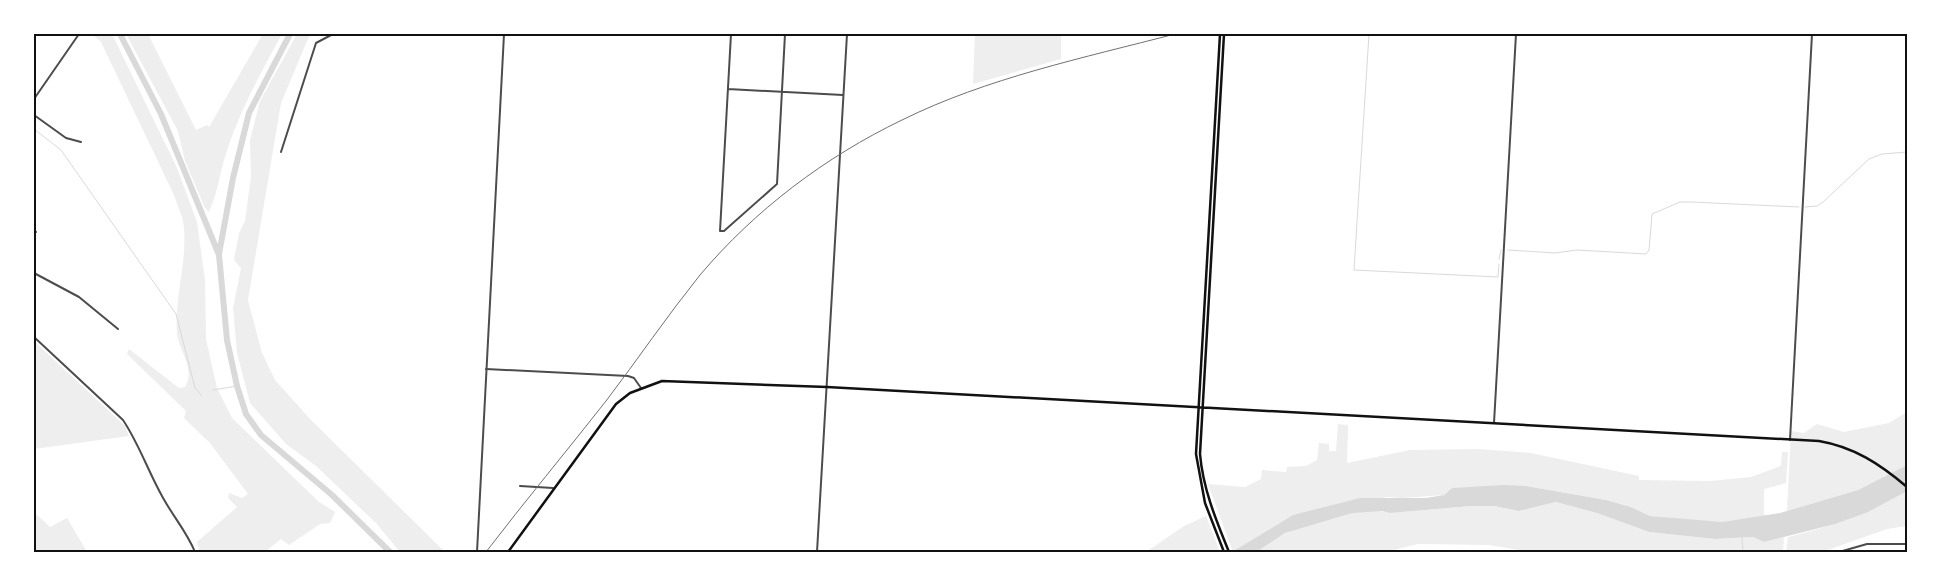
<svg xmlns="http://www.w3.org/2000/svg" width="1941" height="586" font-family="'IBM Plex Sans',sans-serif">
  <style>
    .green { fill: #eee }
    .water { fill: #d9d9d9 }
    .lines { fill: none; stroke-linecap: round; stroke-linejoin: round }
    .stream { stroke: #d9d9d9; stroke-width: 1 }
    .river { stroke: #d9d9d9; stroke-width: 6 }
    .minor { stroke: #4c4c4c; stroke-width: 2 }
    .tertiary { stroke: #4c4c4c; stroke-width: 2 }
    .primary { stroke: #111; stroke-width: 2.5 }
    .rail { stroke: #707070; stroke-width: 1 }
    .neatline { fill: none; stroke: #111; stroke-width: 2 }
  </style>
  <rect width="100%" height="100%" fill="#fff"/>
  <path class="green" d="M92,34H112L177,168L197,222L205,280L206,339L217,388L232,418L319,502L335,512L330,523L320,524L289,545L281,539L265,552H200L197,542L237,507L228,498L229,493L242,498L248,494L210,443L184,418L186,411L127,354L129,349L179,388L185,387C196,368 179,352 177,333C174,296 189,258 183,221C181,213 177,204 174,195L101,42Z
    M126,34H148L196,130L207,125L209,127L263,34H282C260,74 237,116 224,160C219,178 217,194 209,212L205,208L185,161L178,131Z
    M297,34H310L281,103L248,300L262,353L275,380L310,419L445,552H400L376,523L316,466L286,444L250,403L237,353L233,308L241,268L234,260L239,233L245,221L251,176L250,140L260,101Z
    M975,34H1061V59L973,84Z
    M34,341L125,426L129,436L34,449Z
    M1907,412V465L1858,490L1787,511L1791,431L1804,433L1817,424L1844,432L1889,423Z
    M1338,424L1348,425L1347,463L1410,450L1478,449L1531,453L1639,476V480L1710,481L1751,477L1781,466L1782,452H1788L1786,483L1764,489V516L1722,522L1695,521L1650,516L1631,507L1606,500L1526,486L1452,488L1444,495L1403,498L1387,497L1293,515L1233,552L1208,484L1245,487L1261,479L1262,470L1286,472L1287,467L1306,466L1317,460L1319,443L1329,444V451H1336Z
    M1907,491V526L1887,529L1822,552H1786L1788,537C1831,527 1869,512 1907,491Z
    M1556,502L1597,513L1649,532L1715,539L1753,537L1764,542L1784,537L1783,552H1530L1489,545L1418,544L1385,552H1256C1282,528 1355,503 1390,513L1471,506H1494L1519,511Z
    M34,512L50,527L67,518L87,552H34Z
    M1206,516L1220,552H1146L1184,526Z"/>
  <path class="water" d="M1907,465V491L1868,512L1835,524L1764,542L1753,537L1715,539L1649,532L1597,513L1556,502L1519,511L1494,506H1471L1390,513L1382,511L1352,513L1285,533L1256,552H1232L1293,515L1360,498H1426L1444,495L1452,488L1503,485L1526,486L1606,500L1631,507L1650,516L1722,522L1780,513L1858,490Z"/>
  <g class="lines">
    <path class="stream" d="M1369,34L1354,270L1498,277L1499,264
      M34,129L61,150L176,314L195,388L202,396
      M1805,207L1817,206L1823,202L1869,159L1882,154L1907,152
      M1508,250L1555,253L1577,250L1646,254L1649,250L1652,214L1680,202H1691L1799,207
      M1499,259L1501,250
      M213,390L237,386
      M1742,538L1743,552"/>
    <path class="river" d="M120,34L161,114L219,255L227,340L237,386L246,414L261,435L332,495L390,552
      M219,254L233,178L249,113L290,34"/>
    <path class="minor" d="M731,34L720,231H724L777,184L785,34
      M728,89L843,95
      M34,115L66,138L81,142
      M281,152L316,43L333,34
      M34,230L36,232
      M34,273L79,297L118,329
      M34,337L123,420C139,444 148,471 162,496C172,515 187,532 195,552
      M486,369L628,376L634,378L641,388
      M520,486L553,488
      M1839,552L1867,544H1907"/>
    <path class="tertiary" d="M34,99L79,34
      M1494,423L1516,34
      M1790,440L1812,34
      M477,552L504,34
      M817,552L847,34"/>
    <path class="primary" d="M1220,34L1196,454L1205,503L1224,552
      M1224,34L1200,454C1203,489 1216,520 1229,552
      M508,552L616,404L630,393L662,381L827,387L1819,441C1854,447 1880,464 1907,487"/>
    <path class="rail" d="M486,552C525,501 566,452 606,401C638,359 667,316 700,275C755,210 825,157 902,120C987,78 1083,58 1175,34"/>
  </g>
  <rect width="1941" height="586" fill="none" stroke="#ffffff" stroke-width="70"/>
  <rect x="35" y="35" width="1871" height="516" class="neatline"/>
</svg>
